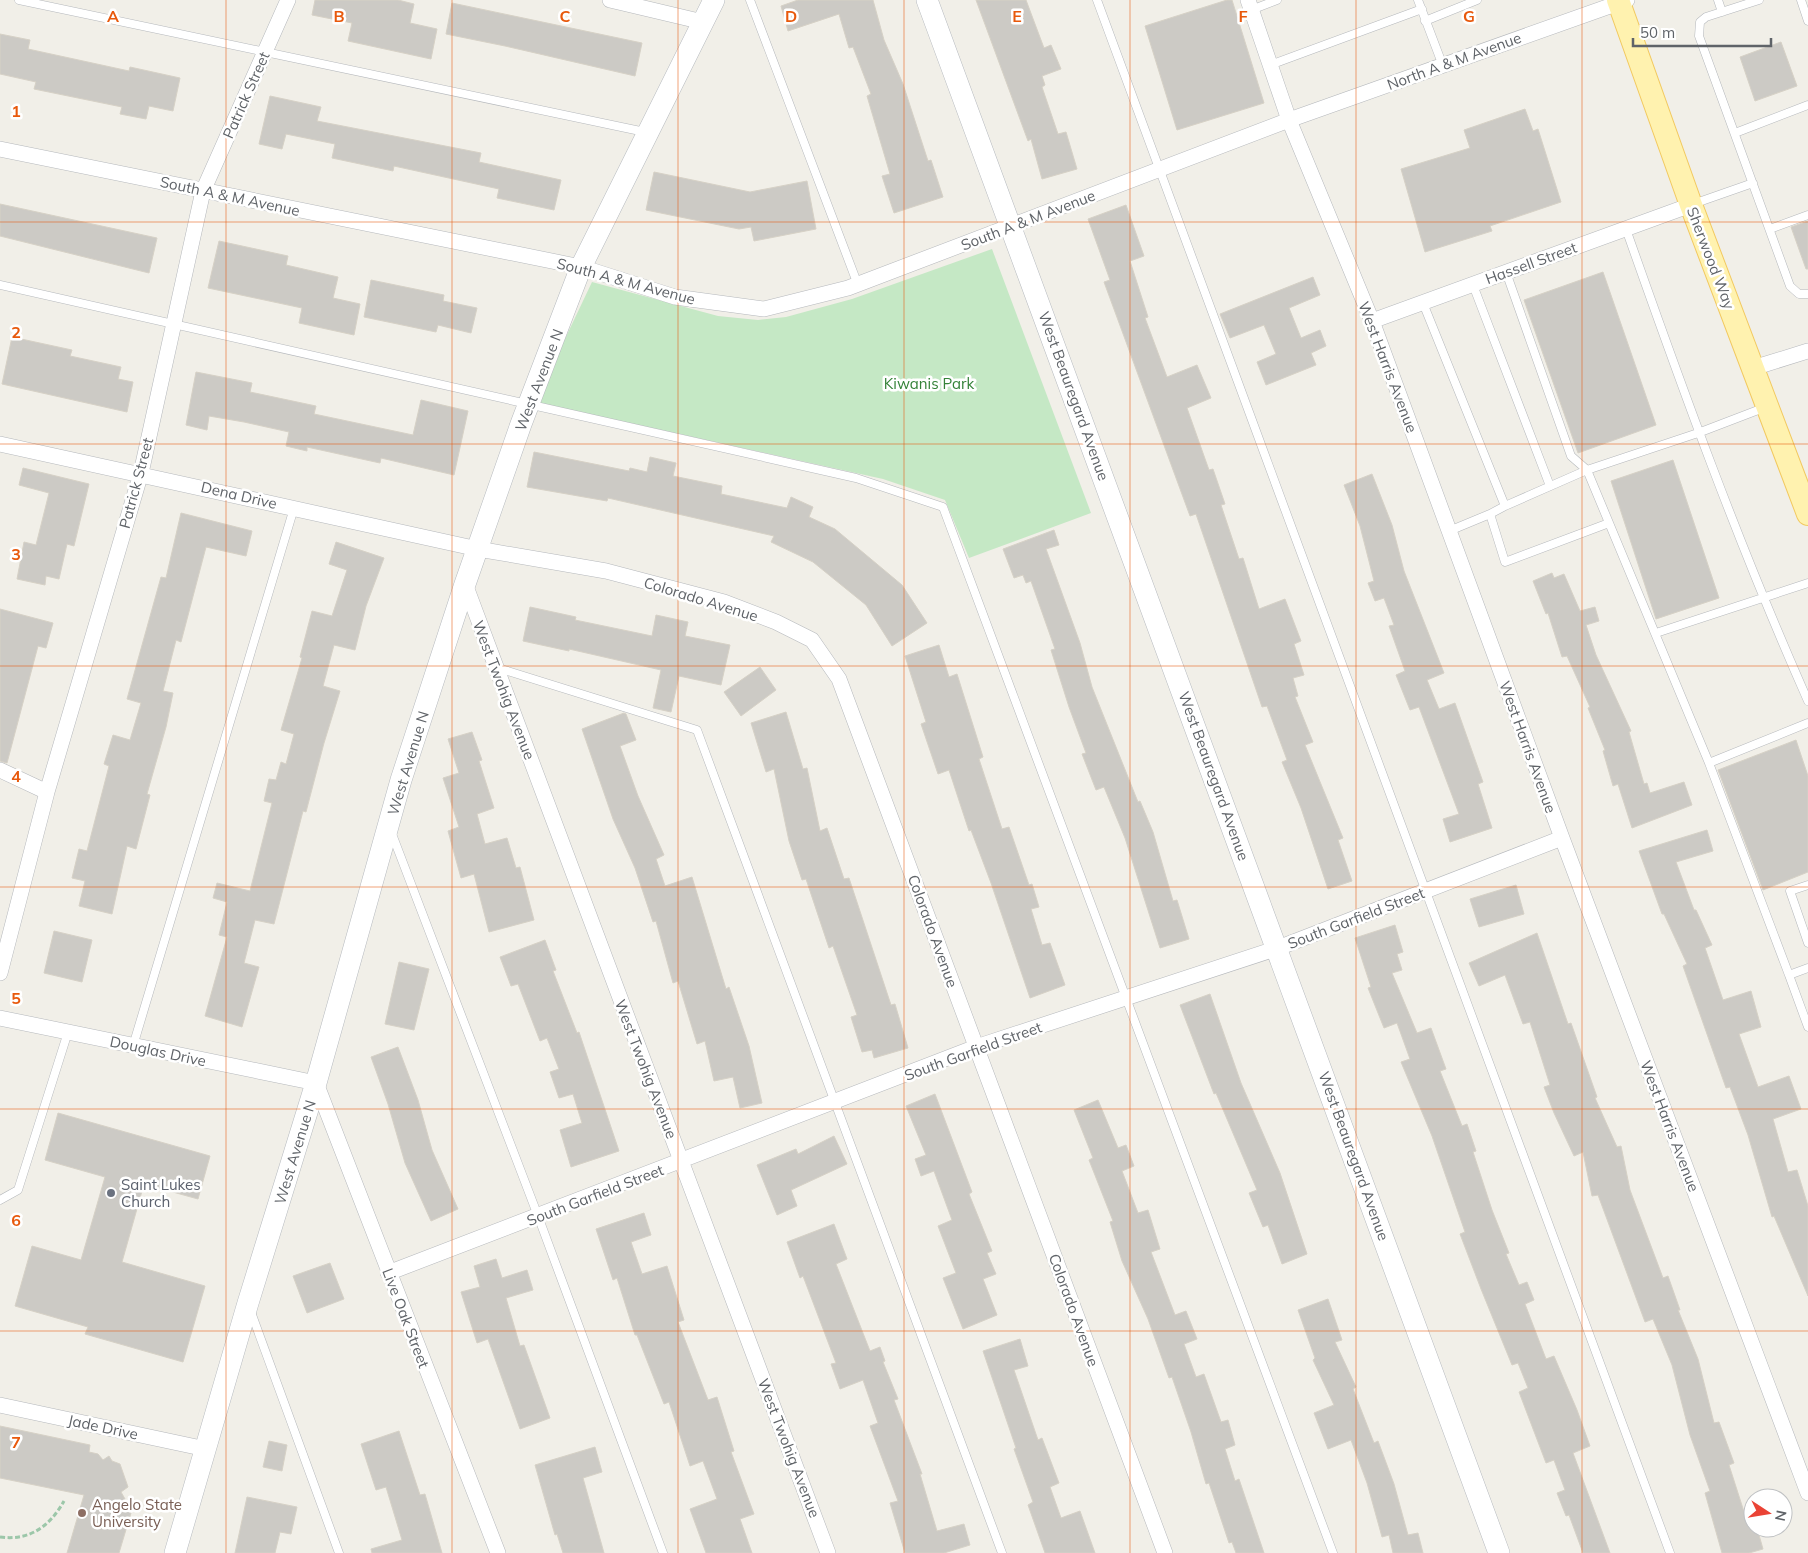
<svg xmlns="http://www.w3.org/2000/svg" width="1808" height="1553" font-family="Mulish,sans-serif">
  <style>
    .green { fill: #c5e8c5 }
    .building { fill: #cccac5; stroke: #d6d1c6 }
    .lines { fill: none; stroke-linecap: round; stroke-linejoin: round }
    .lane-casing { stroke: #b5b8bc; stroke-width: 9 }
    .street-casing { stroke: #b5b8bc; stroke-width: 16 }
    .secondary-casing { stroke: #b6babf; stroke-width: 22 }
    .primary-casing { stroke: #f2c960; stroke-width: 24 }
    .path { stroke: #9cc7a9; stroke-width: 3; stroke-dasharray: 5 2.5; stroke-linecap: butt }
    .lane { stroke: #fff; stroke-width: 8 }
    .street { stroke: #fff; stroke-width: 15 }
    .secondary { stroke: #fff; stroke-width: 21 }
    .primary { stroke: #fff2af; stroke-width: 22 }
    .grid { fill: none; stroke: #e8590c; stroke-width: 1; stroke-opacity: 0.55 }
    .worship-dot { fill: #6b7280; stroke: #fff; stroke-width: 2 }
    .education-dot { fill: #8d6e63; stroke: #fff; stroke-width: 2 }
    .labels { text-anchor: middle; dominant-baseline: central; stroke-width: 5; stroke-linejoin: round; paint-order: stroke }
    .street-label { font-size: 15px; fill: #5f6368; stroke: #fff }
    .park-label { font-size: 15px; fill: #348238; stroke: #fff }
    .worship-label { font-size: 15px; fill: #5b616d; stroke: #fff; text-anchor: start }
    .education-label { font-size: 15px; fill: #785e54; stroke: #fff; text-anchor: start }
    .grid-label { font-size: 16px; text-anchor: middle; font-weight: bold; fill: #e8590c; stroke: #fff; stroke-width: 5; stroke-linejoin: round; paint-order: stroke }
  </style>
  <rect width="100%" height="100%" fill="#f1efe8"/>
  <path class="green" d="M992,249L1091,513L969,558L945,500L883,479L535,402L592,282L718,316L758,320L786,317L852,299Z"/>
  <path class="building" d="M315,0H398L414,4L410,23L437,29L431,59L348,41L352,23L312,15Z
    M798,0H873L884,40L903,84L928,161L931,160L943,197L894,213L882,176L890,174L867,96L871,94L853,47L849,48L839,14L788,31L781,6Z
    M976,0H1026L1044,48L1051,45L1061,69L1042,76L1045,85L1042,87L1058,134L1066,132L1077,169L1042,179L1031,139L1028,141Z
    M1227,0H1232L1264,103L1177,130L1145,26Z
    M452,3L642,43L635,76L505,46L446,34Z
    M0,34L30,40L28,49L129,71L130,67L180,78L173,111L149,106L146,119L120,114L122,107L34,89L36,82L0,74Z
    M1781,42L1797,86L1755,101L1740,57Z
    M270,96L321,107L317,121L481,153L479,162L561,180L554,210L497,198L499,189L394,166L393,171L332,158L335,144L286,134L282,149L259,144Z
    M1525,109L1533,131L1538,129L1561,202L1490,226L1492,231L1425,252L1401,169L1470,148L1464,130Z
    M654,172L750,192L807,181L816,229L754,241L751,227L739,229L646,210Z
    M0,204L157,238L149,273L0,236Z
    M1126,205L1144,256L1130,261L1148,317L1145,318L1167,377L1197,365L1211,398L1187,408L1209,470L1213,469L1225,504L1221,505L1239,559L1243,558L1259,609L1285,599L1301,641L1294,644L1304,675L1293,678L1298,696L1295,697L1313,742L1305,745L1343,838L1338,840L1352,881L1328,889L1301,808L1282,762L1287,760L1267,706L1262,707L1196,514L1190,516L1104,282L1110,280L1088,219Z
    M1808,221V269H1806L1791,227Z
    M219,241L288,256L286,265L338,277L333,298L360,304L354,335L299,323L302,308L208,288Z
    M1603,272L1656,425L1578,453L1524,300Z
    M1313,277L1320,295L1289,308L1301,338L1320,330L1326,346L1311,353L1316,365L1266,385L1257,362L1276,354L1264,325L1230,338L1220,314Z
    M371,280L444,295L443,301L477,308L471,333L438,325L436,332L364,317Z
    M12,337L72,350L70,356L121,367L118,379L133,382L127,412L2,384Z
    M196,372L252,383L250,392L316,406L314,414L413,435L421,400L468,411L454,475L381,458L380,463L307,447V451L286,446L289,432L244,422L209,416L207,430L186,425Z
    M534,452L629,471L630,468L647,472L650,457L676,463L673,476L722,486L721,494L787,508L791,497L813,507L809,517L835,529L902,585L927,623L892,646L866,605L813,562L771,542L774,536L608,498L607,501L527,487Z
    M1673,460L1719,598L1656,619L1611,481Z
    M23,468L89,484L74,546L67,544L59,579L46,576L45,585L17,579L24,542L36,545L49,493L19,485Z
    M1372,474L1392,525L1404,571L1444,673L1427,680L1439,709L1455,703L1483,782L1478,784L1492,828L1450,842L1443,819L1459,814L1419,707L1410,710L1396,675L1405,671L1389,626L1394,625L1384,598L1375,601L1368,583L1374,581L1360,526L1344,485Z
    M181,513L252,531L246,556L206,547L181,642L176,640L163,691L173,693L166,727L147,794L150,795L136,849L127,846L112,914L79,906L85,881L72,878L79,849L87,851L109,766L104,764L113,735L130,740L141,703L127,699L161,577L166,578Z
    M1054,530L1059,545L1046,549L1080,643L1092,687L1138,802L1140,801L1153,832L1173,901L1177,900L1189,939L1160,948L1125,838L1104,787L1096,790L1082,754L1086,753L1069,707L1051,650L1055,649L1031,581L1026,583L1023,575L1014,578L1003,549Z
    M336,542L384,558L366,606L355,650L334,645L323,686L340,691L324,743L306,812L303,811L274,924L255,920L244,963L259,967L242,1027L205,1016L227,937L219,935L227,902L213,898L217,883L250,891L272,803L264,801L269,779L276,780L281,762L286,764L294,734L281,730L302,658L300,657L312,611L332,616L347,570L329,564Z
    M1552,573L1554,578L1564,574L1580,611L1595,607L1599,621L1586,625L1596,655L1631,731L1629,732L1644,784L1647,783L1650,793L1684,782L1692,805L1632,828L1618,784L1613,786L1603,751L1605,750L1588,708L1590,707L1567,656L1562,657L1548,613L1546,614L1533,581Z
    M530,607L576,617L575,620L652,636L656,615L688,622L685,636L730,645L721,685L679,676L671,712L653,708L661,670L569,649V651L523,641Z
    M0,609L53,623L46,648L38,646L7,763L0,761Z
    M939,645L949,677L957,674L983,757L979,759L1002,829L1009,827L1029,885L1032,884L1039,907L1031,909L1042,945L1050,943L1065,985L1030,998L991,883L971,830L969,831L949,770L938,774L921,724L926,722L905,656Z
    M760,667L776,690L741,716L724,692Z
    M786,712L803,769L807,768L820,831L827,828L844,879L849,878L891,1005L895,1004L908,1048L874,1058L872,1050L862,1052L851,1017L857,1015L833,946L829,948L806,879L802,880L789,841L774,769L766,772L751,723Z
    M624,713L626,714L636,740L620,746L638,796L664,855L656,859L665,886L692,877L726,989L729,987L749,1046L762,1103L740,1108L733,1077L714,1081L705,1041L697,1044L678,981L673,983L656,921L653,922L635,868L613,819L582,729Z
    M472,732L482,760L479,761L494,808L477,814L485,844L507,838L516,868L520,867L534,920L489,932L474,874L461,878L448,831L459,827L443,778L459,773L448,739Z
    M1796,740L1808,776V872L1763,890L1718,770Z
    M1707,830L1713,851L1676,862L1694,910H1696L1712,945L1705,948L1723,1000L1751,991L1761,1027L1739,1034L1758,1087L1789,1076L1801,1109L1773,1119L1788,1172L1797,1170L1808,1206V1296L1774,1216L1772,1217L1748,1135L1730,1087L1726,1088L1683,966L1687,964L1664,914H1662L1639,851Z
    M1516,885L1524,914L1479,927L1470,899Z
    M1395,925L1403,952L1397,954L1402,970L1392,973L1417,1033L1431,1028L1446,1069L1440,1071L1462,1126L1467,1124L1476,1151L1473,1152L1492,1210L1509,1253L1506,1254L1519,1285L1527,1282L1534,1300L1525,1304L1546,1359L1554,1356L1577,1410L1590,1446L1573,1453L1610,1553H1583L1569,1515L1566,1516L1557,1493L1565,1490L1554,1460L1546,1463L1519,1392L1528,1388L1518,1363L1512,1365L1481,1289L1460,1234L1465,1232L1432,1136L1401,1062L1410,1059L1397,1023L1384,1028L1368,988L1371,987L1355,938Z
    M54,931L92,940L82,982L44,973Z
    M1537,933L1568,1024L1571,1023L1597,1097L1595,1098L1617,1147L1621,1146L1630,1190L1663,1278L1668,1276L1680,1310H1678L1698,1359L1714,1423L1719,1422L1734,1463L1729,1465L1746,1518L1753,1516V1528H1757L1763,1549L1749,1553H1722L1705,1493L1710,1491L1690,1435L1672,1365L1653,1319L1645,1322L1598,1195L1592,1196L1583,1152L1574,1156L1554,1113L1544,1087L1550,1085L1530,1022L1523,1024L1505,975L1479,986L1469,963Z
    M545,940L556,970L553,971L577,1033L579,1032L619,1151L571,1167L560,1130L582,1123L573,1094L559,1098L550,1072L559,1069L547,1038L540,1041L518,984L511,986L500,957Z
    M399,962L429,969L414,1030L385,1024Z
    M1210,994L1241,1083L1280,1173L1307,1254L1282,1264L1268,1225L1263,1227L1249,1193L1257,1190L1216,1093L1214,1094L1180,1005Z
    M398,1047L418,1100L432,1150L458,1209L431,1221L405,1163L388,1104L371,1057Z
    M935,1094L972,1192L969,1194L992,1251L987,1253L996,1274L983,1279L997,1315L963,1329L943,1278L956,1273L938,1226L952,1220L934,1171L921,1176L915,1159L926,1155L906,1106Z
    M1098,1100L1118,1148L1126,1145L1134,1166L1122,1171L1138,1213L1148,1210L1160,1249L1151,1252L1175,1315L1186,1311L1197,1339L1184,1344L1196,1377L1204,1374L1221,1422L1228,1420L1235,1445L1225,1449L1235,1481L1239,1479L1264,1553H1236L1232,1542L1229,1543L1209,1483L1206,1484L1191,1432L1172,1377L1169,1378L1148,1319L1122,1261L1110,1222L1113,1221L1089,1160L1093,1158L1074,1110Z
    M58,1113L210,1156L198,1199L144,1184L122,1262L205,1286L183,1362L85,1334L88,1327L15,1306L32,1246L81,1260L105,1177L45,1160Z
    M834,1136L847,1164L791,1190L797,1206L777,1215L757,1165L796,1149L798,1154Z
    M644,1213L651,1235L631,1242L642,1274L667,1266L684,1320L678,1322L708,1400L717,1397L734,1451L731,1452L754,1514L740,1519L752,1553H706L690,1509L717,1499L703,1461L690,1466L669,1402L664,1404L637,1335H635L617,1278L613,1280L596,1229Z
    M834,1224L847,1259L836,1264L870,1351L880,1347L885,1361L883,1362L898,1399L894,1400L922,1474H920L937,1531L964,1524L970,1545L944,1553H905L890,1503L898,1501L870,1426L878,1423L863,1380L840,1389L831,1364L836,1363L803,1276L800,1278L787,1242Z
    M496,1259L502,1278L527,1270L533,1290L506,1298L520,1346L524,1345L550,1418L520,1429L488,1339L477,1343L461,1292L480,1287L474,1266Z
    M330,1263L344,1299L307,1313L293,1276Z
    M1328,1299L1342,1340L1335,1342L1356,1387L1353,1389L1374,1443L1378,1441L1394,1484L1408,1535L1418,1533L1423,1553H1393L1389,1535L1382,1537L1367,1483L1351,1440L1328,1449L1314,1413L1334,1405L1313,1360L1315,1358L1298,1310Z
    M1020,1339L1028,1366L1014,1370L1038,1440L1042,1438L1059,1483L1050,1487L1061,1518L1080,1511L1095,1553H1045L1028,1505L1033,1502L1014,1449L1016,1448L983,1351Z
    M0,1426L90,1445L89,1452L98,1454L103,1460L109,1456L112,1461L120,1464L128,1487L121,1492L125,1499L123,1508L131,1513L119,1553H67L84,1495L0,1478Z
    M399,1431L420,1495L425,1494L442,1553H372L371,1549L402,1540L386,1487L376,1490L361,1444Z
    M269,1441L287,1445L282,1471L263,1467Z
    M595,1447L602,1472L583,1478L604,1553H563L557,1534L555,1535L535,1465Z
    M247,1497L297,1507L291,1534L280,1532L275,1553H235Z"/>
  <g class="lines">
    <defs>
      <path id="lane" d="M19,0L645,132
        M750,0L858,285
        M1097,0L1670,1553
        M1418,0L1443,66
        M1718,0L1722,12
        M1759,0L1706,17L1700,22L1699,36L1790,286L1799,294H1808
        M1801,0L1808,21
        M1251,10L1277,0
        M1425,21L1477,0
        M1270,65L1422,9
        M1735,133L1808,105
        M1693,204L1753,183
        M1626,229C1682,388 1739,546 1808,701
        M1770,229L1808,215
        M1506,272L1571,456L1587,470L1709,763L1789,975
        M0,285L856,478L943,507L1333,1553
        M1473,285L1550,486
        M1423,303L1505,506L1587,470L1698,433L1766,407
        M1505,506L1490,514L1505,562L1609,523
        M1449,531L1490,514
        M1656,633L1808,583
        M498,668L697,730L1002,1553
        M1709,763L1808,723
        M392,834L538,1216L663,1553
        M1808,885L1790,891L1808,943
        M1808,968L1789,975L1808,1027
        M133,1046L294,508
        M0,1200L18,1190L68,1032
        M251,1312L339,1553"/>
      <path id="street" d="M610,0L703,22
        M1248,0L1289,120L1372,321L1562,838L1808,1493
        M0,149L581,267L675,297L764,309L848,288L1289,120L1627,0
        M1372,321L1691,205
        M1753,368L1808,351
        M0,444L478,549L606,571L724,602L776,622L812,640L839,679L1165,1553
        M465,584L828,1553
        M0,770L47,792
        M0,973L47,792L141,473L203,191L288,0
        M0,1018L316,1083L498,1553
        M388,1273L976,1047L1278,948L1562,838
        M0,1405L206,1449"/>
      <path id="secondary" d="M927,0L1499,1553
        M175,1553L248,1303L316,1083L401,780L465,584L521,424L581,267L714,0"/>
      <path id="primary" d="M1618,0L1691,205L1808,514"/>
    </defs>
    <use href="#lane" class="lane-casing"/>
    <use href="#street" class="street-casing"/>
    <use href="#secondary" class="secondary-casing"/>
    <use href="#primary" class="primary-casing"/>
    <path class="path" d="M0,1537C30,1541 50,1526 64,1501"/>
    <use href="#lane" class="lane"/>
    <use href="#street" class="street"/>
    <use href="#secondary" class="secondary"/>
    <use href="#primary" class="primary"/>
  </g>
  <path class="grid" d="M226,0V1553M452,0V1553M678,0V1553M904,0V1553M1130,0V1553M1356,0V1553M1582,0V1553M0,222H1808M0,444H1808M0,666H1808M0,887H1808M0,1109H1808M0,1331H1808"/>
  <circle class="worship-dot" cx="111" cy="1193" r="5"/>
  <circle class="education-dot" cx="82" cy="1513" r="5"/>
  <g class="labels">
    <g class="street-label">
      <text transform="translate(1454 61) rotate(-20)">North A &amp; M Avenue</text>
      <text transform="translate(246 95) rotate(-66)">Patrick Street</text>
      <text transform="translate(230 196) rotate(12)">South A &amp; M Avenue</text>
      <text transform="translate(1028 220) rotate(-21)">South A &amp; M Avenue</text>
      <text transform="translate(1711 258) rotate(69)">Sherwood Way</text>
      <text transform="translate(1531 263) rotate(-20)">Hassell Street</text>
      <text transform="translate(626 281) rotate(15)">South A &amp; M Avenue</text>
      <text transform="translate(1388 367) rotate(69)">West Harris Avenue</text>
      <text transform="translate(539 380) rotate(-69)">West Avenue N</text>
      <text transform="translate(1074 396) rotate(70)">West Beauregard Avenue</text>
      <text transform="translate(136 483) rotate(-75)">Patrick Street</text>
      <text transform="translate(239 495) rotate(13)">Dena Drive</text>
      <text transform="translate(701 599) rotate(17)">Colorado Avenue</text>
      <text transform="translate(504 690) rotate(69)">West Twohig Avenue</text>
      <text transform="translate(1528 747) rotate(70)">West Harris Avenue</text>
      <text transform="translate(408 763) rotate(-73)">West Avenue N</text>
      <text transform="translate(1214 776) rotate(70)">West Beauregard Avenue</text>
      <text transform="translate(1356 918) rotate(-21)">South Garfield Street</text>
      <text transform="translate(933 931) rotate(70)">Colorado Avenue</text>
      <text transform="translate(158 1051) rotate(12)">Douglas Drive</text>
      <text transform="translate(973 1051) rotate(-20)">South Garfield Street</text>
      <text transform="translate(646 1069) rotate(69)">West Twohig Avenue</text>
      <text transform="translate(1670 1126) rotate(69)">West Harris Avenue</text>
      <text transform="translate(295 1152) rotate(-73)">West Avenue N</text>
      <text transform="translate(1354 1156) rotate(70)">West Beauregard Avenue</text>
      <text transform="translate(595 1195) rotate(-21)">South Garfield Street</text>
      <text transform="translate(1074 1310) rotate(70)">Colorado Avenue</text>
      <text transform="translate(406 1318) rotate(69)">Live Oak Street</text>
      <text transform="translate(103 1427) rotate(12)">Jade Drive</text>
      <text transform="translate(789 1448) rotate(69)">West Twohig Avenue</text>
    </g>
    <g class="park-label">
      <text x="929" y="383">Kiwanis Park</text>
    </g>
    <g class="worship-label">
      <text x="121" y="1184">Saint Lukes<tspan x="121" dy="17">Church</tspan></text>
    </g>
    <g class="education-label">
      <text x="92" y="1504">Angelo State<tspan x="92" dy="17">University</tspan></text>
    </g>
  </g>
  <g class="grid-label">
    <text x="113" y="22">A</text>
    <text x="339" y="22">B</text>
    <text x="565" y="22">C</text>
    <text x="791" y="22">D</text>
    <text x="1017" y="22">E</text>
    <text x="1243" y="22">F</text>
    <text x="1469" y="22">G</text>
    <text x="16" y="117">1</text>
    <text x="16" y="338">2</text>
    <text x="16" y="560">3</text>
    <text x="16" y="782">4</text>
    <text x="16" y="1004">5</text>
    <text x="16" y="1226">6</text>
    <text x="16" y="1448">7</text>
  </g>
  <g transform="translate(1768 1513) rotate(102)"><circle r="24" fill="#ffffff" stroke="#bfc1c3"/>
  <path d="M0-4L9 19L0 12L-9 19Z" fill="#ea4335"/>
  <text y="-8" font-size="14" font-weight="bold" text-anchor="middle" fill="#5f6368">N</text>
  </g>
  <path d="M1633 38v8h138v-8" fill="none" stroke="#5f6368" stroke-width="2.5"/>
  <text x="1640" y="38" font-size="15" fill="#5f6368" stroke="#ffffff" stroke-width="4" paint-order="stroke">50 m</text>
</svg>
